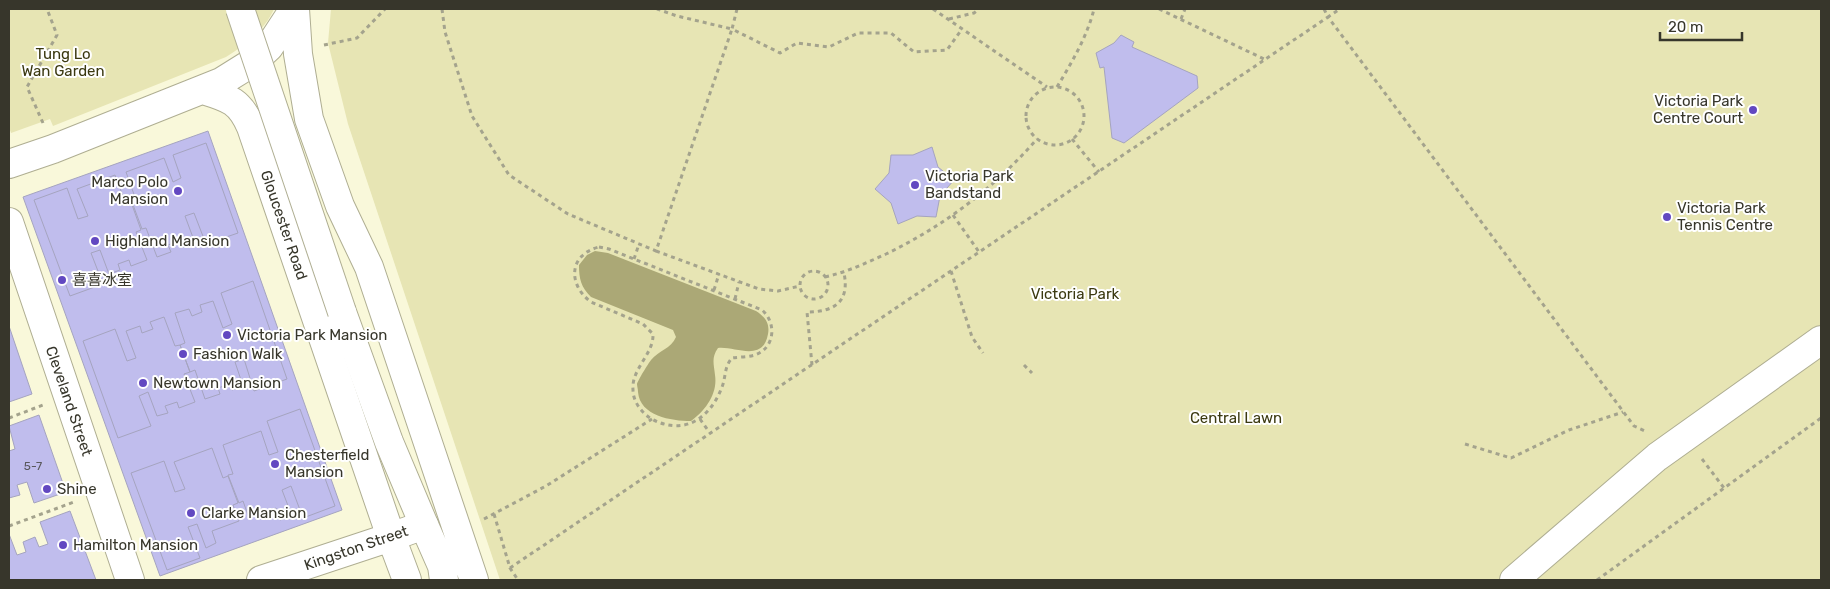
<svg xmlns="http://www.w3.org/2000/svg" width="1830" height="589" font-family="Rubik,'Noto Sans TC',sans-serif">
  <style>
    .green { fill: #e7e5b4 }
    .water { fill: #aba876 }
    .building { fill: #c0bded; stroke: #a5a4bf }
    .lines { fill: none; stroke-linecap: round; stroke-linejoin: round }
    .minor-casing { stroke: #afae92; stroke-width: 30 }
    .major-casing { stroke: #afae92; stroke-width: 30 }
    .highway-casing { stroke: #afae92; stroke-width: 30 }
    .path { stroke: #a4a38d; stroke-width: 3; stroke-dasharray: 4 4; stroke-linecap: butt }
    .minor { stroke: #fff; stroke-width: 28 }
    .major { stroke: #fff; stroke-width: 28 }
    .highway { stroke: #fff; stroke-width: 28 }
    .highway-bridge-casing { stroke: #afae92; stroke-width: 30; stroke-linecap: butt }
    .highway-bridge { stroke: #fff; stroke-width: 28 }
    .poi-dot { fill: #6248c1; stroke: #fff; stroke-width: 2 }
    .labels { text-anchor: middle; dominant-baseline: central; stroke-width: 4; stroke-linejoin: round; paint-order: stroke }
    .number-label { font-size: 12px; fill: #59585c }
    .park-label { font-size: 15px; fill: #3b3910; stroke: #fff }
    .poi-label { font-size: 15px; fill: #37362b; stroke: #fff; text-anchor: start }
    .street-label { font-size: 15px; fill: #37362b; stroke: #fff }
  </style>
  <rect width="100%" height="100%" fill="#f9f8da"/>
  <path class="green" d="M9,9H274C264,31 246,44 226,57L53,126L50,119L11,133L9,127Z
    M331,9H1821V580H500L348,124L328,43Z"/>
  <path class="water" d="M595,251L608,253L756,311C765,317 770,323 768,334C763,363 735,346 718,348C711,358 714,364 715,375C718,394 705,411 691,421C671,421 640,416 638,392C638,389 637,386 637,384C638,380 648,364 651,360C659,350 671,349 676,337L673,330L591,297C581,287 579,279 579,265L587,255Z"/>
  <path class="building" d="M1121,35L1134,42L1132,47L1197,76L1198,88L1124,143L1112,138L1104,67L1100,68L1096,53L1114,43Z
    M208,131L342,510L160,576L23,197Z
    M206,143L238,233L206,244L194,213L185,216L195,243L183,247L181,240L168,245L171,252L157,257L146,228L142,229L132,202L136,200L126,172L164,158L173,182L181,178L173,155Z
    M932,147L938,167L954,180L940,196L936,217L917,216L898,224L891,203L875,189L889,173L891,155H913Z
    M115,175L126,204L131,202L141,230L136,232L147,260L131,266L129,260L118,264L120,270L109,274L100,250L91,253L103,284L70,296L34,200L67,188L78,219L88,216L77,189Z
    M253,281L287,379L254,391L244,359L235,362L243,386L232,390L230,384L218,388L220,394L205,399L195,370L190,372L180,345L185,343L175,313L189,309L192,316L202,312L200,305L213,301L223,328L232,324L221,293Z
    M164,317L175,346L180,345L190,372L184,374L195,402L179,408L177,402L165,406L168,413L157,416L148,392L139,396L151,426L118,438L83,341L115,329L127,361L136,358L126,331L140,326L142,333L153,329L150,322Z
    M9,326L32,394L9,402Z
    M300,409L335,506L303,518L291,486L282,490L292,516L280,520L276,508L249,518L243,501L239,503L228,475L233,474L223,445L261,431L269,455L278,452L267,421Z
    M39,415L66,492L34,503L27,482L17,485L20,495L9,498V451L15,449L9,426Z
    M212,448L223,478L228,476L238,503L233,505L239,521L212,531L216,543L206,548L197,524L188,527L200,558L167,570L131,473L164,461L175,492L185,489L174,462Z
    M70,511L96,580H9V534L17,555L26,552L23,542L35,537L39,547L48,544L40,522Z"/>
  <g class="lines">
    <defs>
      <path id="minor" d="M9,222L130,580
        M261,580L391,537L407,580
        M1514,580L1657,457L1821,340"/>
      <path id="major" d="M295,9L298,54L309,119L340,206L369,267L474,580
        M203,90C229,98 240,101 251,127L391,537L424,525L442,566L444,580
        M9,164L53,149L221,82L253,62L269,47L294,9"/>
      <path id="highway" d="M342,312L389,442L424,525"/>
    </defs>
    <use href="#minor" class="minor-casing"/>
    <use href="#major" class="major-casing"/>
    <use href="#highway" class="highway-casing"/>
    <path class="path" d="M442,9L445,32L472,116L509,175L568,214L656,251L732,29L677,16L657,9
      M737,9L732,29L780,53L797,43L829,47L858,33H891L914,52L947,50L962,29
      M933,9L1047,87
      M1159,9L1264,59
      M1324,9L1328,17L1340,9
      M949,19L974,13L979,9
      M1181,19L1185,9
      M324,45L357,38L385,9
      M1026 116a29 29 0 1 1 58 0a29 29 0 1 1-58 0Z
      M1057,87C1072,62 1087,37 1094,9
      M43,123L27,87L57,35L47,9
      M1072,139L1099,172
      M953,215L979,252
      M599,247L609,249L762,310C777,323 775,348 755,355C748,357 739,357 732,358C724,367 726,377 722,387C710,419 683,437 650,418C641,412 633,401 633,390C631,369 654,354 653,334L643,324L591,302C568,285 568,255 599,247Z
      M656,251L759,289L778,291L800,286
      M634,259L639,244
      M951,271L972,337L983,353
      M800 285a14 14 0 1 1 28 0a14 14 0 1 1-28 0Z
      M825,277C847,272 866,263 886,254C944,226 994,188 1037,139
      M714,290L719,274
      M735,299L739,282
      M812,365L807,312C834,312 850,302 844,273
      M1024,365L1032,373
      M9,418L43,405
      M700,419L710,433
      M1465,444L1511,458L1569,430L1623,412
      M1702,459L1724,488
      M494,514L510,568L518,580
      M484,519L546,486L652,419
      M9,526L74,502
      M510,568L1328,17L1634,426L1645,431
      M1597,580L1821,418"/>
    <use href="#minor" class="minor"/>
    <use href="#major" class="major"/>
    <use href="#highway" class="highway"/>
    <defs>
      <path id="highway-bridge" d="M240,9L342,312"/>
    </defs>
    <use href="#highway-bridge" class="highway-bridge-casing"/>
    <use href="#highway-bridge" class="highway-bridge"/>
  </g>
  <g class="poi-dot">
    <circle cx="1753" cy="110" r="5"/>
    <circle cx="915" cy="185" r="5"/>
    <circle cx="178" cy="191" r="5"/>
    <circle cx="1667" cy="217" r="5"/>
    <circle cx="95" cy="241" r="5"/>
    <circle cx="62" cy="280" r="5"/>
    <circle cx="227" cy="335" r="5"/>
    <circle cx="183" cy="354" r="5"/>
    <circle cx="143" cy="383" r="5"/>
    <circle cx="275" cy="464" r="5"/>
    <circle cx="47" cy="489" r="5"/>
    <circle cx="191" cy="513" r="5"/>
    <circle cx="63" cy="545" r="5"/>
  </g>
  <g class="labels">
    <g class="number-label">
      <text x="33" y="466">5-7</text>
    </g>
    <g class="park-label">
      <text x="63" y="54">Tung Lo<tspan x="63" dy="17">Wan Garden</tspan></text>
      <text x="1075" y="294">Victoria Park</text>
      <text x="1236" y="418">Central Lawn</text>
    </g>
    <g class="poi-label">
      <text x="1743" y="101" text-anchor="end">Victoria Park<tspan x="1743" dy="17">Centre Court</tspan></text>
      <text x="925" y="176">Victoria Park<tspan x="925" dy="17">Bandstand</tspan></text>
      <text x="168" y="182" text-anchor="end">Marco Polo<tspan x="168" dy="17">Mansion</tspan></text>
      <text x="1677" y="208">Victoria Park<tspan x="1677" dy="17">Tennis Centre</tspan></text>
      <text x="105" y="241">Highland Mansion</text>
      <text x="72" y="280">喜喜冰室</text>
      <text x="237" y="335">Victoria Park Mansion</text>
      <text x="193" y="354">Fashion Walk</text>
      <text x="153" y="383">Newtown Mansion</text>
      <text x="285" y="455">Chesterfield<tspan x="285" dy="17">Mansion</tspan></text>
      <text x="57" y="489">Shine</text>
      <text x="201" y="513">Clarke Mansion</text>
      <text x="73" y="545">Hamilton Mansion</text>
    </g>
    <g class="street-label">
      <text transform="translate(284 225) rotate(71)">Gloucester Road</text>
      <text transform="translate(69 401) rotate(71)">Cleveland Street</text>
      <text transform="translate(356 548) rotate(-19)">Kingston Street</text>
    </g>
  </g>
  <rect width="1830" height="589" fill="none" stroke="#37362b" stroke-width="20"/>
  <path d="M1660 32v8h82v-8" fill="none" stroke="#37362b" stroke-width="2.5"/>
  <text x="1668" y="32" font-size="15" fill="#37362b" stroke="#ffffff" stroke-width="4" paint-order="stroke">20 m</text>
</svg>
